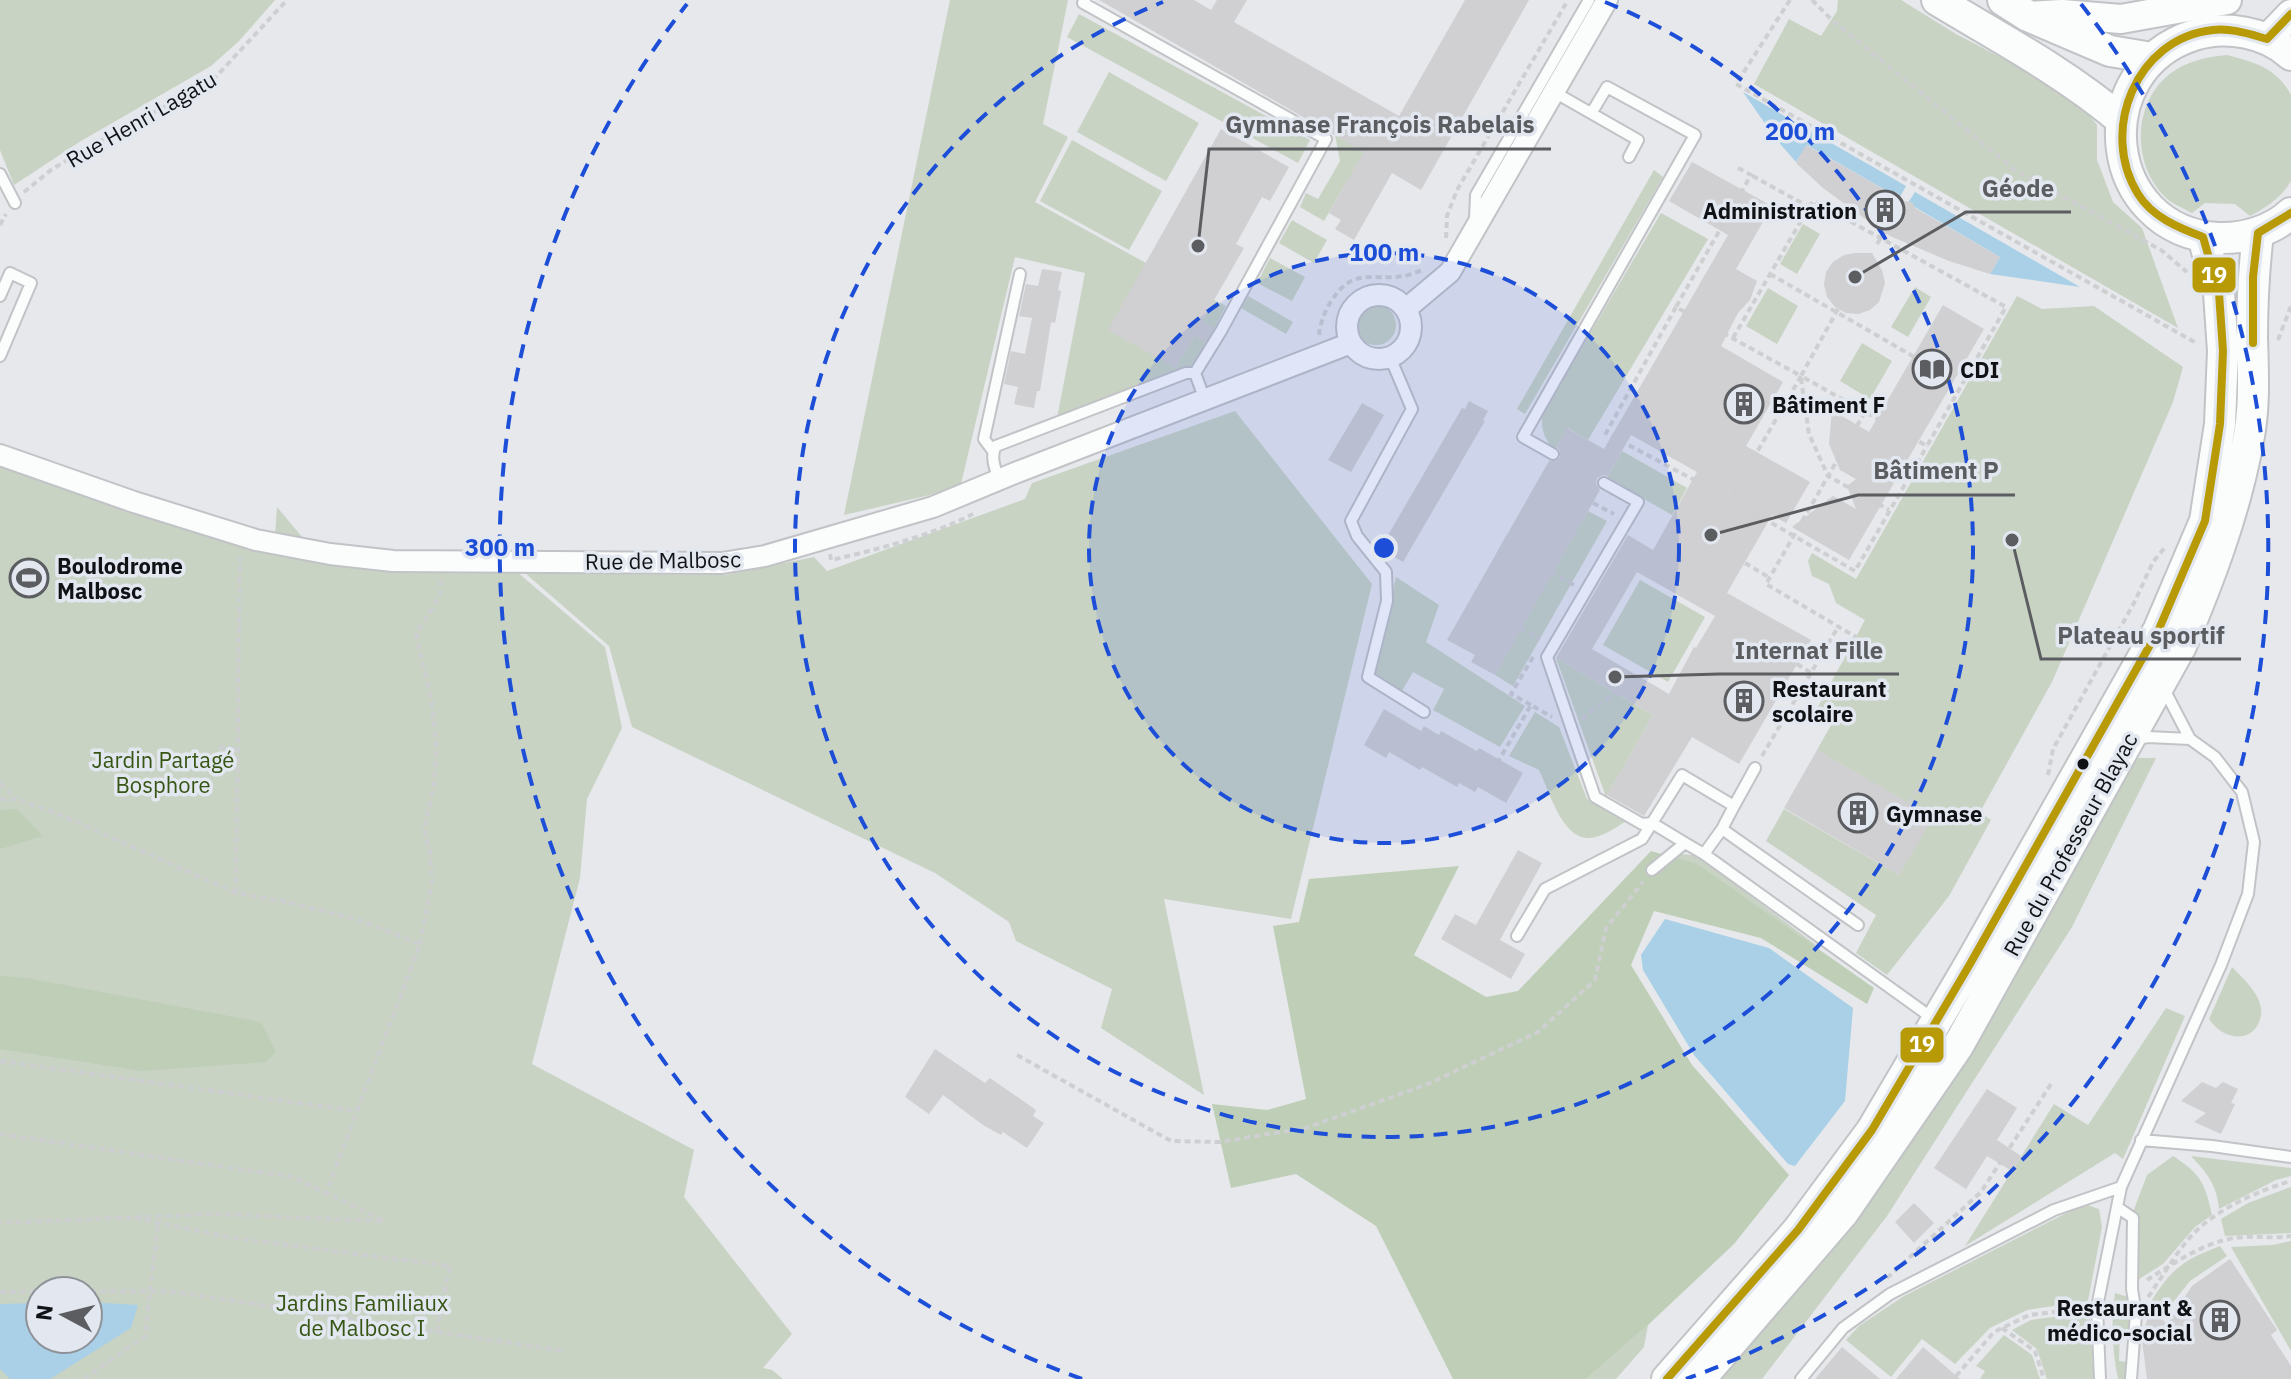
<svg xmlns="http://www.w3.org/2000/svg" width="2291" height="1379" font-family="'IBM Plex Sans',sans-serif">
  <style>
    .green { fill: #c8d3c4; fill-rule: evenodd }
    .forest { fill: #bfceb6 }
    .water { fill: #a9d0e6 }
    .building { fill: #d0cfd1; fill-rule: evenodd }
    .lines { fill: none; stroke-linecap: round; stroke-linejoin: round }
    .service-casing { stroke: #c1c3c6; stroke-width: 14 }
    .minor-casing { stroke: #c1c3c6; stroke-width: 24 }
    .secondary-casing { stroke: #c1c3c6; stroke-width: 32 }
    .primary-casing { stroke: #c1c3c6; stroke-width: 34 }
    .path { stroke: #cecfd1; stroke-width: 4; stroke-dasharray: 6 4; stroke-linecap: butt }
    .service { stroke: #fbfcfc; stroke-width: 10 }
    .minor { stroke: #fbfcfc; stroke-width: 20 }
    .secondary { stroke: #fbfcfc; stroke-width: 28 }
    .primary { stroke: #fbfcfc; stroke-width: 30 }
    .bus-1-casing { stroke: #e2e7f0; stroke-width: 14 }
    .bus-1 { stroke: #b79a06; stroke-width: 8 }
    .ring { fill: none; stroke: #1d4ed8; stroke-width: 4; stroke-dasharray: 14 10 }
    .bus-dot { fill: #101215; stroke: #e2e7f0; stroke-width: 3 }
    .labels { text-anchor: middle; dominant-baseline: central; stroke-width: 7; stroke-linejoin: round; paint-order: stroke }
    .street-label { font-size: 22px; fill: #101215; stroke: #e2e7f0 }
    .poi-label { font-size: 22px; font-weight: bold; fill: #101215; stroke: #e2e7f0; text-anchor: start }
    .park-label { font-size: 22px; fill: #365513; stroke: #e2e7f0 }
    .centre { fill: #1d4ed8; stroke: #e2e7f0; stroke-width: 4 }
    .ring-label { font-size: 24px; text-anchor: middle; font-weight: bold; fill: #1d4ed8; stroke: #e2e7f0; stroke-width: 7; stroke-linejoin: round; paint-order: stroke }
    .leader { fill: none; stroke: #5b5d60; stroke-width: 3 }
    .callout-dot { fill: #5b5d60; stroke: #e2e7f0; stroke-width: 3 }
    .callout-label { font-size: 24px; text-anchor: middle; font-weight: bold; fill: #5b5d60; stroke: #e2e7f0; stroke-width: 7; stroke-linejoin: round; paint-order: stroke }
    .line-badge { stroke: #e2e7f0; stroke-width: 3 }
    .badge-label { font-size: 22px; text-anchor: middle; font-weight: bold; fill: #fff }
  </style>
  <rect width="100%" height="100%" fill="#e6e8ec"/>
  <path class="green" d="M0,0H275L239,41L211,66L81,141L14,185L0,150Z
    M950,0H1068L1043,124L1068,137L1035,202L1146,263L1176,367L1214,300L1226,306L1196,364L1057,418L1085,273L1015,257L960,488L844,515Z
    M1838,0H1901L1956,34L2044,80L2081,105L2097,125V160L2113,202L2142,228L2178,328L1754,84L1789,19L1821,36L1837,11Z
    M1079,14L1310,140L1298,163L1067,37Z
    M2227,55C2254,62 2277,68 2291,95V181C2281,198 2267,207 2250,216L2235,204L2205,203L2192,213C2183,208 2172,204 2165,197C2130,163 2133,98 2174,71C2190,60 2208,57 2227,55Z
    M1109,72L1199,123L1166,181L1077,132Z
    M1335,135L1376,158L1358,163L1324,221L1300,207L1306,193L1318,199L1340,161Z
    M1072,140L1162,191L1129,250L1040,201Z
    M1654,170L1663,177L1525,414L1517,409Z
    M1661,213L1708,239L1588,440L1568,428L1555,450C1544,440 1541,429 1542,415Z
    M1292,220L1327,240L1314,263L1279,243Z
    M1803,224L1820,234L1797,274L1780,264Z
    M1270,258L1305,277L1292,301L1257,283Z
    M1915,287L1931,297L1908,337L1891,327Z
    M1768,288L1798,306L1777,344L1746,326Z
    M1248,296L1293,322L1286,334L1241,308Z
    M2017,296L2042,309L2094,306L2183,367L2173,402L2052,682L1980,812L1991,820L1949,896L1887,975L1856,953L1876,915L1766,841L1784,809L1899,875L1932,817L1817,750L1831,725L1814,714L1865,620L1836,603L1829,584L1812,576L1808,561L1812,553L1856,579Z
    M1356 325a20 20 0 1 1 40 0a20 20 0 1 1-40 0Z
    M1862,343L1892,361L1870,399L1840,381Z
    M1235,411L1372,584L1291,919L1164,899L1204,1095L1101,1028L1112,989L1016,941L1009,922L935,873L632,727L609,646L525,573L725,575L814,557L827,571L1025,499L1032,483Z
    M1622,451L1687,488L1672,515L1607,478Z
    M0,466L246,545L274,550L277,507L323,562L516,571L605,647L622,728L587,799L580,878L532,1064L694,1150L684,1197L792,1334L763,1368L772,1370L783,1379H0ZM40,1291H88V1339H40Z
    M1588,511L1607,521L1513,686L1495,675L1515,638L1496,554L1506,536L1557,565Z
    M1396,577L1439,605L1426,642L1525,706L1500,747L1433,710L1444,689L1413,672L1402,691L1375,673Z
    M1640,580L1705,617L1668,682L1603,645Z
    M1556,658L1653,715L1606,797Z
    M1535,712L1559,727L1587,799L1625,822C1615,828 1602,837 1590,838C1562,840 1549,790 1539,770L1509,756Z
    M2131,758H2156L2072,927L1887,1216L1762,1379H1718L1840,1241L1975,1043L2086,848Z
    M1679,854L1692,855L1704,861L1816,945L1805,951L1671,858Z
    M2232,967C2243,978 2264,997 2261,1015C2256,1044 2224,1042 2209,1019Z
    M2166,1008L2185,1016L2123,1159L2115,1153L1965,1246L2054,1104L2088,1125Z
    M2173,1156C2201,1174 2205,1183 2212,1215L2195,1227L2163,1264L2136,1281L2133,1212L2147,1175Z
    M2191,1156L2291,1168V1176L2276,1180L2219,1209C2217,1185 2207,1173 2191,1156Z
    M2291,1187V1233L2225,1236L2221,1219L2248,1203Z
    M2084,1204L2099,1209L2102,1227L2088,1301L2027,1310L1990,1328L1955,1364L1922,1339L1891,1377L1846,1340L1859,1326L1904,1296Z
    M2291,1241V1351L2231,1247L2272,1245Z
    M2220,1246L2227,1256L2190,1281L2167,1310L2152,1300C2173,1267 2184,1260 2220,1246Z
    M2115,1293L2128,1297L2129,1329H2120L2119,1361L2128,1362L2126,1379H2118C2112,1350 2111,1323 2115,1293Z
    M2089,1312L2094,1379H2047L2037,1349L2012,1330L2031,1320Z
    M1648,1325L1644,1347L1616,1379H1586Z
    M2004,1335L2032,1355L2040,1379H1980L1985,1371L1976,1366Z"/>
  <path class="forest" d="M17,809L43,836L0,849V810Z
    M1651,851L1697,864L1874,988L1867,1004L1761,938L1654,911L1631,965L1692,1065L1789,1175L1734,1244L1648,1325L1586,1379H1453L1376,1226L1296,1174L1231,1188L1212,1104L1267,1110L1306,1099L1273,926L1299,922L1309,879L1459,866L1414,955L1486,997L1518,991Z
    M0,976L27,978L261,1022L276,1052L266,1062L142,1071L0,1049Z"/>
  <path class="water" d="M1743,92L1906,186L1900,197L1898,193L1894,195L1807,145L1796,162L1775,138Z
    M1915,192L2080,287L1990,274L2000,257L1913,206L1912,202L1908,203Z
    M1665,919L1769,948L1853,1008L1845,1101L1795,1166L1788,1164L1694,1055L1643,970L1641,955Z
    M88,1302L138,1305L131,1328L50,1379H10L0,1369V1304L40,1303V1339H88Z"/>
  <path class="building" d="M1099,0H1194L1211,10L1217,0H1247L1234,22L1399,116L1465,0H1529L1421,190L1392,173L1354,240L1335,229L1341,220L1329,213L1364,152Z
    M1221,129L1289,167L1270,201L1262,197L1236,244L1244,248L1202,321L1214,327L1205,342L1194,335L1176,368L1108,330Z
    M1806,145L1892,194L1898,193L1904,201L1912,202L1915,208L2000,257L1990,274L1949,261L1890,236L1864,218L1823,188L1796,163Z
    M1692,162L1772,206L1736,269L1757,281L1750,300L1738,313L1721,346L1783,382L1746,446L1810,482L1786,523L1772,515L1727,593L1811,640L1739,764L1692,737L1644,816L1607,795L1653,715L1556,658L1628,535L1653,550L1697,472L1631,435L1608,476L1603,475L1597,478L1596,484L1600,490L1495,675L1471,662L1475,655L1447,640L1549,461H1556L1560,457V451L1557,447L1567,428L1604,449L1728,235L1669,201ZM1637,572L1715,616L1696,648L1694,647L1669,694L1592,649Z
    M1855,253H1872L1882,270L1885,283L1879,302L1870,310L1858,314L1846,313L1835,307L1827,297L1824,285L1826,272L1833,262L1844,255Z
    M1042,269L1062,272L1058,290L1061,291L1055,323L1051,322L1040,391H1037L1034,408L1014,404L1018,387L1004,384L1011,351L1025,354L1032,318L1019,316L1026,284L1038,286Z
    M1943,305L1984,329L1849,560L1792,527L1833,496L1856,509L1847,486L1856,479L1840,470L1829,444L1832,410L1869,432Z
    M1469,401L1488,411L1483,420L1485,421L1403,562L1380,549L1462,408L1465,409Z
    M1362,403L1384,415L1351,472L1328,460Z
    M1384,709L1421,731L1424,726L1439,735L1441,731L1477,751L1479,748L1523,773L1506,803L1478,787L1475,792L1459,783L1457,787L1422,767L1420,770L1389,752L1386,758L1364,745Z
    M1817,750L1933,817L1899,875L1784,808Z
    M1518,850L1542,863L1500,940L1525,954L1511,979L1441,939L1455,914L1476,925Z
    M935,1049L985,1083L990,1078L1036,1110L1033,1116L1044,1123L1027,1148L1003,1132L1001,1135L983,1125L943,1095L929,1114L905,1097Z
    M2202,1082L2216,1088L2223,1082L2238,1089L2231,1103L2235,1104L2221,1134L2194,1122L2206,1113L2181,1101Z
    M1987,1089L2017,1108L1997,1140L2021,1156L2012,1171L1987,1156L1966,1189L1934,1168Z
    M1914,1203L1934,1223L1914,1243L1895,1222Z
    M2230,1259L2277,1330L2271,1335L2291,1366V1379H2147L2142,1340L2150,1308L2167,1324L2192,1286Z
    M1842,1347L1880,1379H1815Z
    M1923,1347L1960,1379H1896Z"/>
  <g class="lines">
    <defs>
      <path id="service" d="M1085,0L1083,3L1326,139L1221,331L1195,373
        M1554,92L1638,140L1629,157
        M0,174L15,203
        M1475,219L1476,195L1589,0
        M0,296L10,273L31,283L0,356
        M1390,357L1412,409L1351,521L1357,536L1386,572L1387,601L1368,677L1424,712
        M993,451L984,439L1020,274
        M1553,454L1523,437L1695,135L1607,87L1592,112
        M999,479C995,469 990,456 996,446L1186,373H1195L1205,400
        M1604,483L1638,502L1547,657L1595,797L1642,824L1652,823L1682,775L1734,806L1722,829L1858,925
        M2136,740L2148,737L2190,739
        M1734,806L1755,768
        M1704,854L1722,829
        M1652,870L1685,843L1704,854L1935,1020
        M1517,936L1545,889L1642,839L1652,823L1685,843
        M2141,1140L2212,1146L2291,1157
        M2117,1207L2133,1218L2132,1289L2136,1314L2131,1379
        M1801,1379L1843,1328L1890,1294L2054,1210L2121,1187L2221,965L2248,894L2254,842L2242,792L2215,757L2190,739L2164,689
        M2100,1379L2097,1307L2121,1187"/>
      <path id="minor" d="M1347 327a32 32 0 1 1 64 0a32 32 0 1 1-64 0Z
        M1406,309L1450,272L1607,0
        M0,455L134,502L256,540L330,554L393,561L722,563L765,556L933,507L1015,473L1351,343"/>
      <path id="secondary" d="M2028,16L2062,14L2121,19L2227,0
        M2267,39L2291,14"/>
      <path id="primary" d="M1937,0C2000,38 2064,72 2120,119
        M2003,0L2028,16L2110,51L2152,58
        M2291,55C2266,32 2226,25 2194,35C2085,70 2102,231 2218,238C2243,239 2272,231 2291,213
        M1667,1379L1798,1230L1872,1130L1970,964L2159,629L2205,521L2220,424L2223,351L2219,293L2203,237
        M1700,1379L1843,1213L1958,1046L2181,646C2209,580 2235,512 2248,441C2255,407 2253,372 2252,337C2252,302 2254,268 2258,233"/>
    </defs>
    <use href="#service" class="service-casing"/>
    <use href="#minor" class="minor-casing"/>
    <use href="#secondary" class="secondary-casing"/>
    <use href="#primary" class="primary-casing"/>
    <path class="path" d="M1790,0L1736,84L2198,344
      M1812,0L1831,19L2015,170L2161,250L2187,272
      M1738,168L1751,175L1676,307L1801,376
      M24,192L51,170L83,150L212,81L287,0
      M1809,207L1813,201L2006,307L1927,446L1865,412
      M0,225L6,214
      M1446,238L1447,216L1457,190L1568,0
      M1877,244L1885,232
      M1770,274L1918,359
      M1676,307L1606,433L1730,499
      M1838,309L1801,376L1865,412L1766,584L1856,637
      M1319,335C1320,324 1325,310 1332,300C1353,267 1372,281 1404,276C1410,275 1417,272 1422,270
      M1733,338L1809,207L1751,175
      M2278,340L2291,306
      M1801,376L1730,499L1855,571L1927,446
      M1801,378L1809,434L1828,476L1889,510
      M1593,503L1614,514
      M830,554L831,560C877,550 932,535 973,514
      M1525,558L1574,585
      M1745,563L1770,578
      M1494,613L1540,639
      M1797,664L1811,673
      M1531,705L1511,694L1533,657
      M1582,719L1615,692
      M219,747L238,749
      M1762,756L1838,627
      M1492,772L1531,705L1552,717
      M2048,775L2053,749L2134,603L2153,562L2166,546
      M0,783L16,798
      M0,799H17L63,816L236,893L287,902L359,920L420,944L326,1193
      M1909,803L1923,779
      M236,893L240,555
      M420,944L432,880L430,853L424,829L434,784L436,746L432,704L416,634L440,596L441,579
      M1017,1055L1171,1141L1220,1142L1306,1128L1428,1084L1538,1032L1595,980L1606,928L1643,882
      M0,1061L357,1111
      M0,1134L293,1177L384,1221L215,1214L0,1223
      M135,1218L233,1238L450,1266L437,1332
      M1887,1278L1981,1192L2051,1084
      M2147,1280C2177,1261 2210,1238 2246,1237C2262,1236 2275,1239 2291,1236
      M0,1292L169,1291L564,1351
      M2148,1297C2163,1276 2175,1254 2192,1235C2217,1209 2257,1191 2291,1181
      M2002,1328L2035,1351L2044,1379
      M1956,1376L1994,1332L2029,1315L2086,1308
      M84,1379L145,1336L158,1223"/>
    <use href="#service" class="service"/>
    <use href="#minor" class="minor"/>
    <use href="#secondary" class="secondary"/>
    <use href="#primary" class="primary"/>
    <defs>
      <path id="bus-1" d="M2253,343V277L2258,233L2291,213
        M1667,1379L1798,1230L1872,1130L1970,964L2159,629L2205,521L2220,424L2223,351L2219,293L2203,237C2179,228 2152,217 2138,194C2099,131 2136,38 2213,30C2232,28 2249,34 2267,39L2291,14"/>
    </defs>
    <use href="#bus-1" class="bus-1-casing"/>
    <use href="#bus-1" class="bus-1"/>
  </g>
  <circle cx="1384" cy="548" r="295" fill="#1d4ed8" fill-opacity=".12"/>
  <g class="ring">
    <circle cx="1384" cy="548" r="295"/>
    <path d="M1605 2A589 589 0 1 1 1163 2"/>
    <path d="M1082 1379A884 884 0 0 1 687 4M2081 4A884 884 0 0 1 1686 1379"/>
  </g>
  <defs>
    <symbol id="building-ring" viewBox="-11 -11 22 22"><circle r="9.5" fill="#e2e7f0" stroke="#5b5d60" stroke-width="1.5"/><path d="M-4-6H4V6H1V3H-1V6H-4ZM-2.5-4.3h1.7v1.8h-1.7ZM.8-4.3h1.7v1.8H.8ZM-2.5-1h1.7V.8h-1.7ZM.8-1h1.7V.8H.8Z" fill="#5b5d60"/></symbol>
    <symbol id="library-ring" viewBox="-11 -11 22 22"><circle r="9.5" fill="#e2e7f0" stroke="#5b5d60" stroke-width="1.5"/><path d="M-6-4Q-3-5.5-.7-3.5V5Q-3 3-6 4ZM6-4Q3-5.5 .7-3.5V5Q3 3 6 4Z" fill="#5b5d60"/></symbol>
    <symbol id="stadium-ring" viewBox="-11 -11 22 22"><circle r="9.5" fill="#e2e7f0" stroke="#5b5d60" stroke-width="1.5"/><path d="M0-5a6.5 5 0 1 0 0 10a6.5 5 0 1 0 0-10ZM-3.5-1.8h7v3.6h-7Z" fill="#5b5d60"/></symbol>
  </defs>
  <g fill-rule="evenodd">
    <use href="#building-ring" x="1863" y="188" width="44" height="44"/>
    <use href="#library-ring" x="1910" y="347" width="44" height="44"/>
    <use href="#building-ring" x="1722" y="382" width="44" height="44"/>
    <use href="#stadium-ring" x="7" y="556" width="44" height="44"/>
    <use href="#building-ring" x="1722" y="679" width="44" height="44"/>
    <use href="#building-ring" x="1836" y="791" width="44" height="44"/>
    <use href="#building-ring" x="2198" y="1298" width="44" height="44"/>
  </g>
  <circle class="bus-dot" cx="2083" cy="764" r="7"/>
  <g class="labels">
    <g class="street-label">
      <text transform="translate(141 119) rotate(-30)">Rue Henri Lagatu</text>
      <text transform="translate(663 560) rotate(-1)">Rue de Malbosc</text>
      <text transform="translate(2070 844) rotate(-61)">Rue du Professeur Blayac</text>
    </g>
    <g class="poi-label">
      <text x="1857" y="210" text-anchor="end">Administration</text>
      <text x="1960" y="369">CDI</text>
      <text x="1772" y="404">Bâtiment F</text>
      <text x="57" y="565">Boulodrome<tspan x="57" dy="25">Malbosc</tspan></text>
      <text x="1772" y="688">Restaurant<tspan x="1772" dy="25">scolaire</tspan></text>
      <text x="1886" y="813">Gymnase</text>
      <text x="2192" y="1307" text-anchor="end">Restaurant &amp;<tspan x="2192" dy="25">médico-social</tspan></text>
    </g>
    <g class="park-label">
      <text x="163" y="759">Jardin Partagé<tspan x="163" dy="25">Bosphore</tspan></text>
      <text x="362" y="1302">Jardins Familiaux<tspan x="362" dy="25">de Malbosc I</tspan></text>
    </g>
  </g>
  <circle cx="1384" cy="548" r="12" class="centre"/>
  <g class="ring-label">
    <text x="1800" y="140">200 m</text>
    <text x="1384" y="261">100 m</text>
    <text x="500" y="556">300 m</text>
  </g>
  <path class="leader" d="M1198 246L1209 149H1551M1855 277L1966 212H2071M1711 535L1858 495H2015M2012 540L2041 659H2241M1615 677L1719 674H1899"/>
  <g class="callout-dot">
    <circle cx="1198" cy="246" r="8"/>
    <circle cx="1855" cy="277" r="8"/>
    <circle cx="1711" cy="535" r="8"/>
    <circle cx="2012" cy="540" r="8"/>
    <circle cx="1615" cy="677" r="8"/>
  </g>
  <g class="callout-label">
    <text x="1380" y="133">Gymnase François Rabelais</text>
    <text x="2018" y="197">Géode</text>
    <text x="1936" y="479">Bâtiment P</text>
    <text x="2141" y="644">Plateau sportif</text>
    <text x="1809" y="659">Internat Fille</text>
  </g>
  <g class="line-badge">
    <rect x="2191" y="256" width="46" height="38" rx="8" fill="#b79a06"/>
    <rect x="1899" y="1026" width="46" height="38" rx="8" fill="#b79a06"/>
  </g>
  <g class="badge-label">
    <text x="2214" y="283">19</text>
    <text x="1922" y="1052">19</text>
  </g>
  <g transform="translate(64 1315) rotate(277)"><circle r="38" fill="#e2e7f0" stroke="#8e9298" stroke-width="2"/>
  <path d="M0-6L14 30L0 20L-14 30Z" fill="#5b5d60"/>
  <text y="-12" font-size="22" font-weight="bold" text-anchor="middle" fill="#101215">N</text>
  </g>
</svg>
